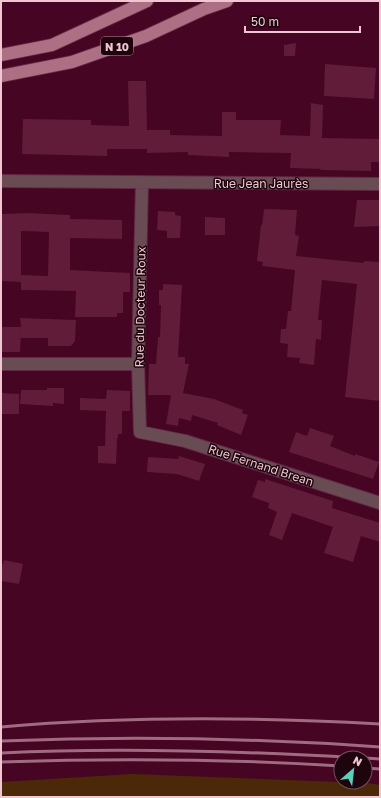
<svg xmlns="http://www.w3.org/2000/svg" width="381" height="798" font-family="'Golos Text',sans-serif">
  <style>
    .green { fill: #4b2908 }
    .building { fill: #601c38 }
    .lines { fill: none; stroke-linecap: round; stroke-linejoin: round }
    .minor-casing { stroke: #642842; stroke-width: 14 }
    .major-casing { stroke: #642842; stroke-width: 14 }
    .minor { stroke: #694b54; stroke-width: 12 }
    .major { stroke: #ad6f83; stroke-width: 12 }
    .rail { stroke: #a06b80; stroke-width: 3 }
    .labels { text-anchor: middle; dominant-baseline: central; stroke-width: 3; stroke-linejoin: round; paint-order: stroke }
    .shield { fill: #1d040d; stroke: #b08c97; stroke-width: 1 }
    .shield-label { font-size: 11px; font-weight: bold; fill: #efc6d2 }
    .street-label { font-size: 12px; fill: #efc6d2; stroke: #1d040d }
  </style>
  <rect width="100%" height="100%" fill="#460523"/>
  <path class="green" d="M133,774L367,783L380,785V797H1V782Z"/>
  <path class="building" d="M296,43L295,56H284V45Z
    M325,64L376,68L374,99L324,96Z
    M128,81H146L147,130H170V135L222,136V112H236V120H281L280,135L310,136L311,103L323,105L322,138L380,139V162H371V171L320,170L321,169L290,168L291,153L229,152V157L188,155V152L147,153V149H107V156L22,154L23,119L91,120V125L129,126Z
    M357,200H380V226L354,227Z
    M264,209L297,210L295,235L299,236L296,256L364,263V261L380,262V401L345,397L357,284L322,280L318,320H322L321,340L316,339L314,365L299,363L300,358L287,357L288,344L280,343L281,329H286L288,311H291L295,270L262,266L263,262L257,261L261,225H262Z
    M158,211L175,212V215L181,216L180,238H167V231L157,230Z
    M26,213L70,215V219L122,220V239L70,238V270L130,273V292H123V313H117V317H75L76,291L21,290V275L48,276L49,232L21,231V282L1,281V216H2V214Z
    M205,217L225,218V235H205Z
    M163,284L182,285L178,357H185V364H189L183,393L214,399L243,410L242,413L248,415L241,435L217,425L218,423L192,415L191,421L179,418L178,426L166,424L171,395H148L149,364H156L158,337H160L161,305H159V290H163Z
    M20,318L76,320L75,341L71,346H48V338H21V332L20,352H1V327H21Z
    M47,388H64V404L53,403V406L20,404L21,390H47Z
    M107,390L130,391V411H122V434H118V438H117L116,464L98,463V446H105L106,411L80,410V398L106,399Z
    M1,393L19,394V414H1Z
    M310,428L334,436L330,446L355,456V454L379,462L373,479L289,452L296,432L307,436Z
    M179,456L205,464L199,481L177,474L147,472L148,457L178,459Z
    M265,479L333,501L332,508L380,523V542L361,536L353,562L324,553L333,527L292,513L282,540L269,535L277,512L268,508L269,503L252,497L258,480L265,482Z
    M4,560L23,564L19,584L1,581V564H3Z"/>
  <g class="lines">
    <defs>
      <path id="minor" d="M1,181L380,184
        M142,182L138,364L140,432L185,441L380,503
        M1,364H138"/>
      <path id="major" d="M1,55L52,45L147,1
        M1,76L72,62L146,36L204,9L227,1"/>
    </defs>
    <use href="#minor" class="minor-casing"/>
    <use href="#major" class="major-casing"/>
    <use href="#minor" class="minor"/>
    <use href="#major" class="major"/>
    <path class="rail" d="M1,727C127,716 254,717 380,724
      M1,741C127,736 254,738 380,747
      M1,753C120,747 241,751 360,758
      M365,758L380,759
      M1,762C114,758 228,759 341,766
      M365,768L380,769"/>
  </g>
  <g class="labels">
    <rect class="shield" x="101" y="37" width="32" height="18" rx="3"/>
    <g class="shield-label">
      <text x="117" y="46">N 10</text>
    </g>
    <g class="street-label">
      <text x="261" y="183">Rue Jean Jaurès</text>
      <text transform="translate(140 307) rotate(-89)">Rue du Docteur Roux</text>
      <text transform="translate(261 465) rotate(18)">Rue Fernand Brean</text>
    </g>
  </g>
  <rect width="381" height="798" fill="none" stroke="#efc6d2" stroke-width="4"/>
  <g transform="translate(353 770) rotate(28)"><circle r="19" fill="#1d040d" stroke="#71525c"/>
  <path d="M0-3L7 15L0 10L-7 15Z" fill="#5dceb9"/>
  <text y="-6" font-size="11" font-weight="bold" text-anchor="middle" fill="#efc6d2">N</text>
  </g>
  <path d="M245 26v6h115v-6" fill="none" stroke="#efc6d2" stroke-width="2"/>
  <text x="251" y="26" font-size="12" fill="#efc6d2" stroke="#1d040d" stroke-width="3" paint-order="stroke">50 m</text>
</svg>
